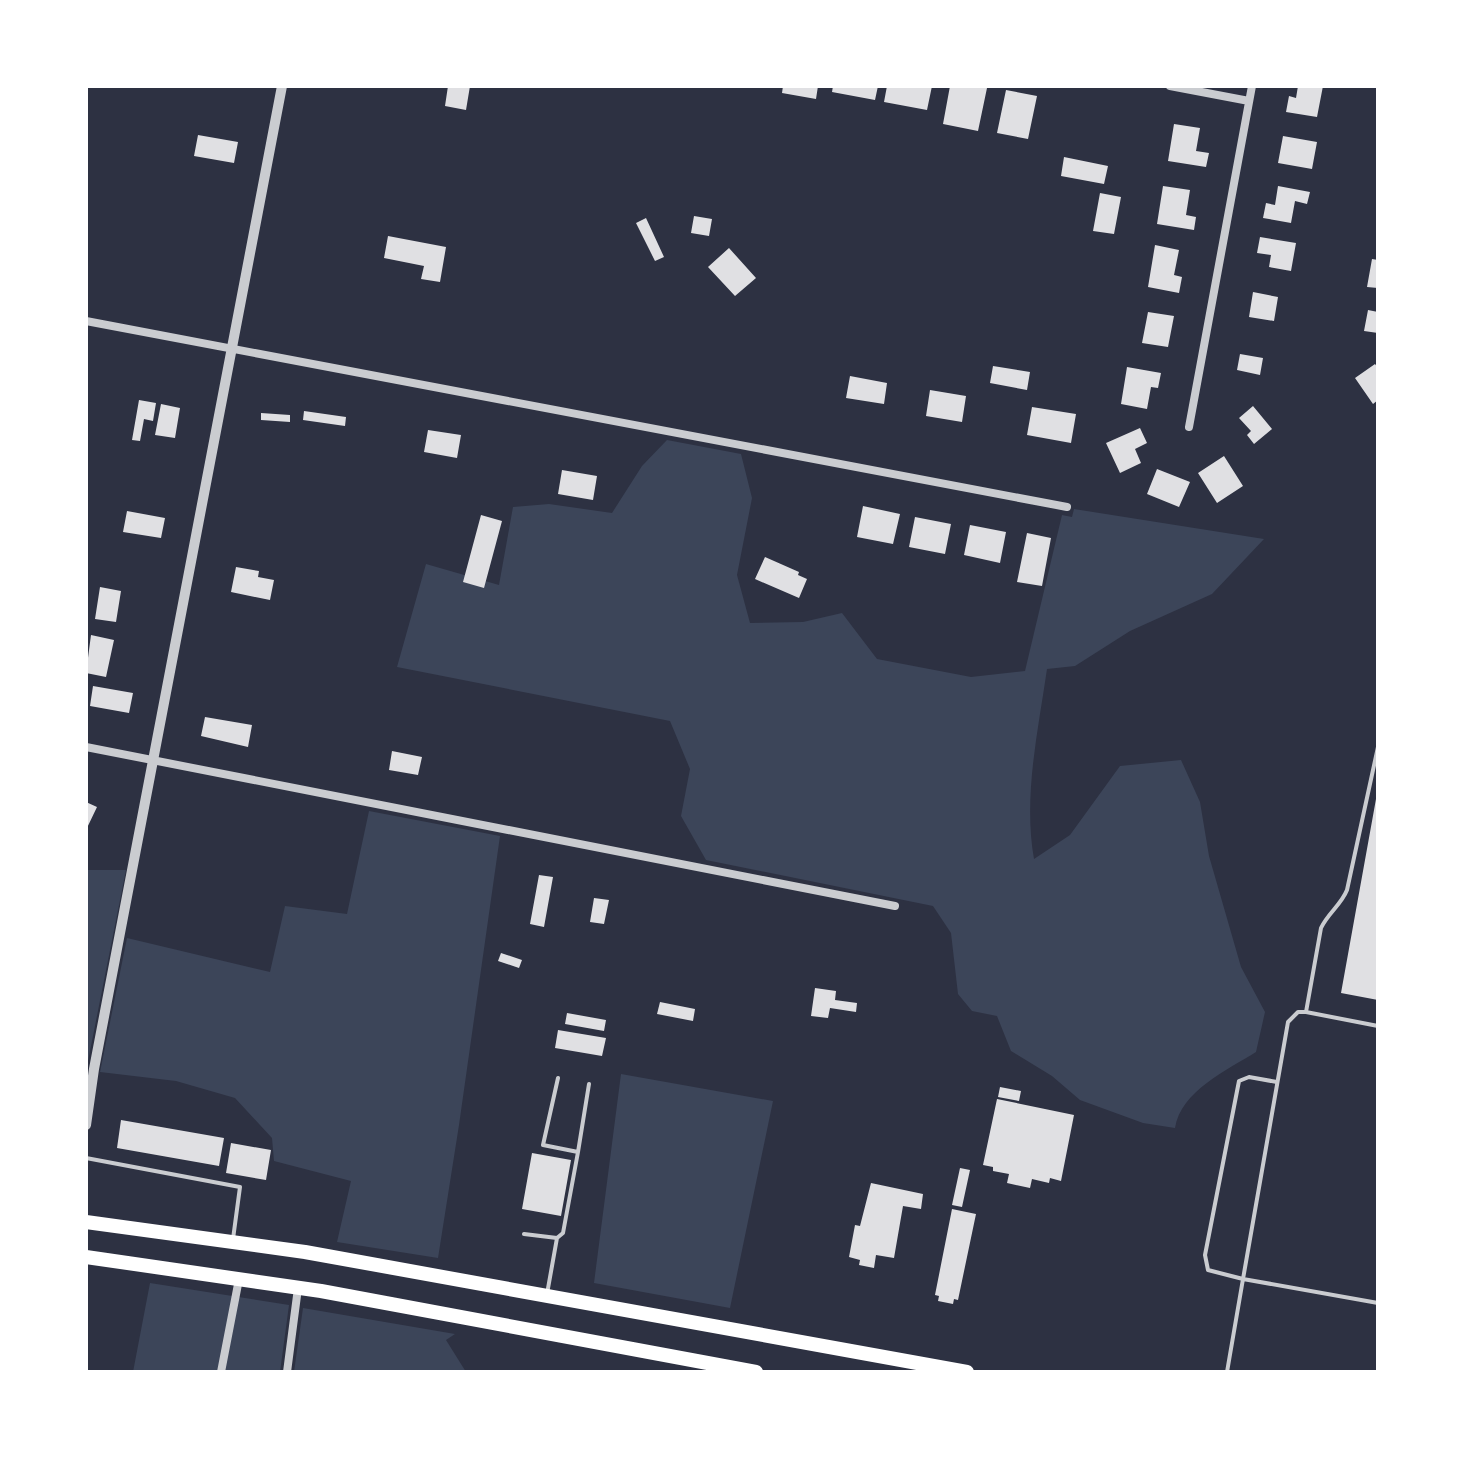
<svg xmlns="http://www.w3.org/2000/svg" width="1464" height="1458" font-family="'PT Sans Narrow',sans-serif">
  <style>
    .green { fill: #3c4559 }
    .building { fill: #e0e0e3 }
    .lines { fill: none; stroke-linecap: round; stroke-linejoin: round }
    .service { stroke: #caccd0; stroke-width: 4 }
    .minor { stroke: #caccd0; stroke-width: 8 }
    .tertiary { stroke: #caccd0; stroke-width: 10 }
    .trunk { stroke: #fff; stroke-width: 14 }
  </style>
  <rect width="100%" height="100%" fill="#2d3142"/>
  <path class="green" d="M667,440L741,454L752,498L737,575L750,623L803,622L842,613L877,659L971,677L1025,671L1062,515L1072,517L1074,509L1264,539L1212,594L1130,631L1075,666L1047,669C1038,731 1023,797 1034,859L1070,835L1120,766L1181,760L1200,802L1209,856L1241,967L1265,1012L1256,1052C1227,1070 1181,1091 1175,1128L1143,1123L1080,1100L1052,1076L1011,1051L997,1016L972,1011L958,994L951,933L933,906L706,860L681,816L690,769L670,721L397,667L426,564L499,585L513,507L549,504L612,513L642,466Z
    M369,811L500,836L459,1125L438,1258L337,1242L351,1181L274,1161L272,1138L235,1098L176,1081L100,1072L127,938L270,972L285,906L347,914Z
    M86,870H126L87,1066H86Z
    M621,1074L773,1101L730,1308L594,1283Z
    M150,1283L289,1305L280,1372H133Z
    M303,1308L455,1334L446,1340L466,1372H294Z"/>
  <path class="building" d="M448,86H470L466,110L445,106Z
    M783,86H818L816,99L782,93Z
    M833,86H878L875,100L832,92Z
    M887,86H932L927,110L884,102Z
    M950,86L987,88L978,131L943,124Z
    M1298,86H1323L1317,117L1286,112L1289,96L1296,98Z
    M1006,90L1037,96L1028,139L997,133Z
    M1174,124L1200,128L1196,151L1209,153L1206,167L1168,161Z
    M198,135L238,142L234,163L194,156Z
    M1283,136L1317,142L1312,169L1278,163Z
    M1064,157L1108,166L1104,184L1061,176Z
    M1163,186L1190,190L1186,215L1196,217L1194,230L1157,224Z
    M1278,186L1310,192L1307,204L1295,201L1291,223L1263,218L1266,203L1275,205Z
    M1100,193L1121,197L1114,234L1093,231Z
    M694,216L712,219L709,236L691,233Z
    M646,218L664,257L655,261L636,223Z
    M388,236L446,247L440,282L421,279L424,266L384,258Z
    M1260,237L1296,243L1291,271L1269,267L1271,255L1257,253Z
    M1155,245L1179,250L1174,275L1182,277L1179,293L1148,287Z
    M729,248L756,278L735,296L708,267Z
    M1372,259L1378,260V288L1367,287Z
    M1253,292L1278,297L1274,321L1249,317Z
    M1368,310L1378,312V333L1364,331Z
    M1148,312L1174,316L1168,347L1142,343Z
    M1240,354L1263,358L1260,375L1237,370Z
    M1375,364L1378,368V400L1373,404L1355,378Z
    M993,366L1030,372L1027,390L990,383Z
    M1127,367L1161,373L1158,388L1151,387L1147,409L1121,404Z
    M850,376L887,383L884,404L846,398Z
    M930,390L966,396L962,422L926,416Z
    M139,400L156,403L153,421L144,419L140,441L132,440Z
    M161,404L180,408L175,438L155,435Z
    M1253,406L1272,429L1254,444L1247,435L1251,431L1239,418Z
    M1032,407L1076,414L1071,443L1027,435Z
    M304,411L346,417L345,426L303,420Z
    M261,413L290,415V422L261,420Z
    M1140,428L1147,443L1135,449L1141,463L1120,473L1106,443Z
    M428,430L461,435L457,458L424,452Z
    M1224,456L1243,486L1217,503L1198,473Z
    M1157,469L1190,482L1179,507L1147,494Z
    M562,470L597,476L593,500L558,494Z
    M863,506L900,514L893,544L857,537Z
    M127,511L165,518L161,538L123,532Z
    M481,515L502,521L484,588L463,582Z
    M915,517L951,524L945,554L909,547Z
    M970,525L1006,532L1000,563L964,555Z
    M1027,533L1051,538L1042,586L1017,582Z
    M765,557L799,572L798,575L807,579L799,598L755,579Z
    M236,567L259,571L258,577L274,580L270,600L231,592Z
    M100,587L121,591L116,622L95,619Z
    M91,635L114,640L106,677L86,673Z
    M93,686L133,693L129,713L90,706Z
    M205,717L252,725L248,747L201,736Z
    M392,751L422,757L418,775L389,770Z
    M1376,799H1378V1000L1341,993Z
    M86,802L97,807L86,830Z
    M539,875L553,877L544,927L530,924Z
    M594,898L609,900L604,924L590,922Z
    M501,953L522,960L519,968L498,961Z
    M815,988L836,991L835,1000L857,1003L856,1012L830,1008L828,1018L811,1016Z
    M660,1002L695,1009L693,1021L657,1014Z
    M567,1013L606,1020L604,1031L565,1024Z
    M558,1030L606,1038L602,1056L555,1048Z
    M1000,1087L1021,1091L1019,1101L998,1097Z
    M997,1099L1074,1115L1061,1181L1050,1178L1049,1183L1032,1179L1030,1188L1007,1183L1009,1174L993,1171V1167L983,1165Z
    M121,1120L224,1138L219,1166L117,1148Z
    M231,1143L271,1150L266,1180L226,1173Z
    M532,1153L571,1160L561,1216L522,1209Z
    M960,1168L970,1170L962,1207L952,1205Z
    M871,1183L923,1194L921,1209L903,1206L894,1258L876,1255L874,1268L859,1265L860,1260L849,1257L855,1225L860,1226Z
    M952,1209L976,1214L958,1300L954,1299L953,1304L938,1301L939,1296L935,1295Z"/>
  <g class="lines">
    <path class="service" d="M1378,747L1347,890C1341,905 1328,913 1321,928L1306,1012H1298L1288,1022L1243,1279L1378,1303
      M1306,1012L1378,1026
      M578,1152L589,1084
      M86,1158L240,1187L233,1239
      M524,1234L557,1238L547,1294
      M557,1238L563,1233L578,1152L543,1145L558,1078
      M1227,1372L1243,1279L1208,1270L1205,1255L1239,1081L1249,1077L1277,1082"/>
    <path class="minor" d="M1170,86L1249,101
      M86,321L1067,507
      M1189,427L1252,86
      M86,747L895,906
      M221,1372L239,1279
      M287,1372L298,1288"/>
    <path class="tertiary" d="M86,1125L94,1069L282,86"/>
    <path class="trunk" d="M86,1222L305,1252L967,1372
      M86,1257L321,1291L756,1372"/>
  </g>
  <rect width="1464" height="1458" fill="none" stroke="#ffffff" stroke-width="176"/>
</svg>
